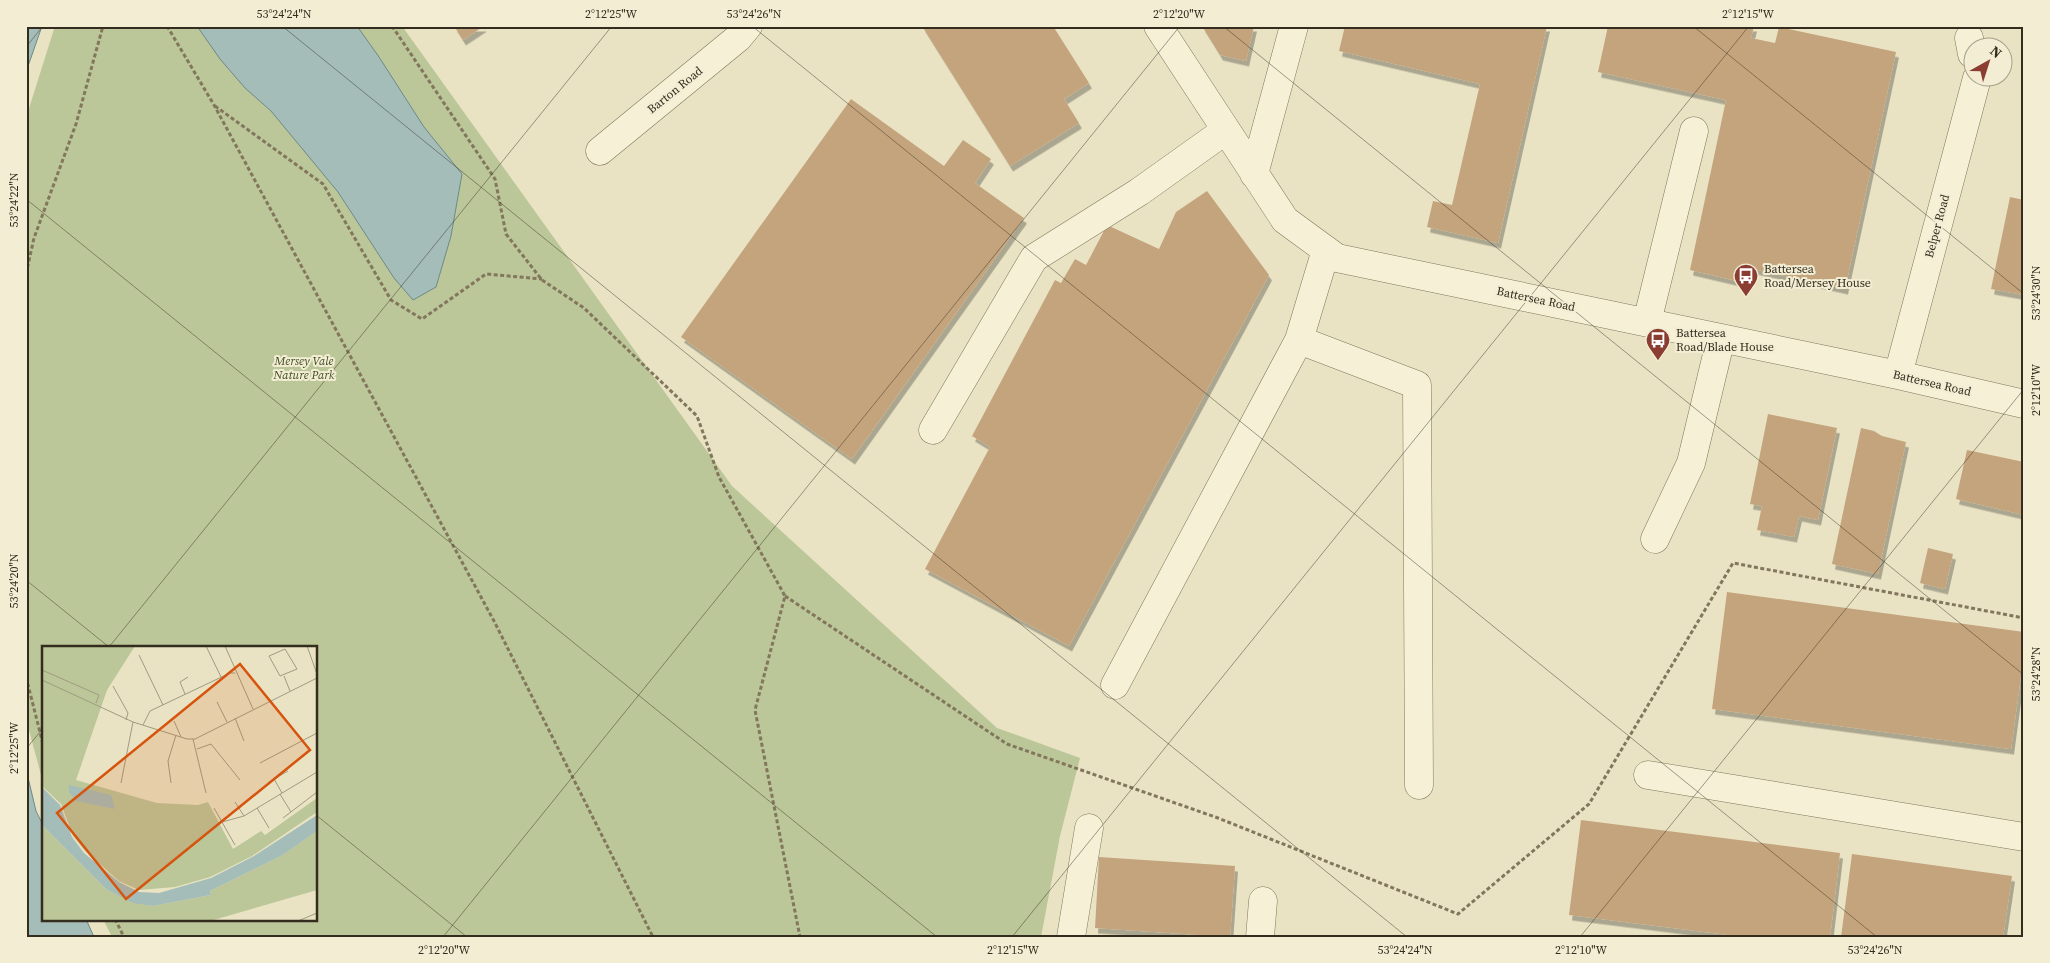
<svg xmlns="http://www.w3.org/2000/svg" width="2050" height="963" font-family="'Source Serif 4',serif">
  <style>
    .green { fill: #bbc699 }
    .water { fill: #a5bdb9; stroke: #6d8a87 }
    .building { fill: #c4a47d; filter: url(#shadow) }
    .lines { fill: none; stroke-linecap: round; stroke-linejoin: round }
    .minor-casing { stroke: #82765c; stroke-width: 29 }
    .path { stroke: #82765c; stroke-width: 3; stroke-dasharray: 4 2.5; stroke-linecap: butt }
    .minor { stroke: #f5f0d6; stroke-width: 28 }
    .ticks { fill: none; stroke: #342c1f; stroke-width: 1; stroke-opacity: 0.45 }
    .labels { text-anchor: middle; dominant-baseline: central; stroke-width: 4; stroke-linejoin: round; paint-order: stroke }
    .street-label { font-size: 12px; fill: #342c1f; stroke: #f2edd3 }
    .poi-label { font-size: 12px; fill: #342c1f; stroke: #f2edd3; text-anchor: start }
    .park-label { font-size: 12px; font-style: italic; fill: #3f4e27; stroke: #f2edd3 }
    .inset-road { fill: none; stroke: #a19a82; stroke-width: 1 }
    .view { fill: #d6540e; fill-opacity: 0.15; stroke: #d6540e; stroke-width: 2.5 }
    .inset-edge { fill: none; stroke: #342c1f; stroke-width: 2.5 }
    .neatline { fill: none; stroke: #342c1f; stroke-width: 2 }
    .ticks-label { font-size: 12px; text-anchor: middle; fill: #342c1f }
  </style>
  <defs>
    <filter id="shadow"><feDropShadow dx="3" dy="5.5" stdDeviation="0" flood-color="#0004"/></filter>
  </defs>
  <rect width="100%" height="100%" fill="#e9e3c4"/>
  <path class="green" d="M55,26H402L732,486L997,728L1080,758L1060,836L1041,937H112L103,919H316V647H44V786L26,719V118Z"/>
  <path class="water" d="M26,26H42L26,72Z
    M197,26H357L379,57L424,127L462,174L451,236L436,287L413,300L394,278L338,192L271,111L245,88L220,59Z
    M26,769L36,811L44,827V919H86L94,937H26Z"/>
  <path class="building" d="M454,26H484L463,40Z
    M922,26H1053L1089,83L1064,99L1079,123L1010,166Z
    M1202,26H1254L1246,61L1220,55Z
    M1345,26H1547L1498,243L1427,227L1433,201L1452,205L1480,84L1339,51Z
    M1608,26H1754L1751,38L1775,43L1779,27L1896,52L1845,289L1740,266L1737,281L1690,270L1726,100L1598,72Z
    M851,99L944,166L963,140L991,159L975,183L1024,218L852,459L681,337Z
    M1207,191L1269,275L1069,646L925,569L990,447L972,436L1055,280L1061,283L1075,259L1086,265L1107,225L1159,249L1176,212Z
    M2010,197L2024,200V295L1991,289Z
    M1768,414L1837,428L1818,520L1799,516L1794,537L1757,530L1762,506L1750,504Z
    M1861,428L1874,431L1882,436L1906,442L1878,574L1832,564Z
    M1967,450L2024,462V515L1956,499Z
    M1928,548L1953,554L1945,589L1920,583Z
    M1727,592L2024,632V653L2011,749L1712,709Z
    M1581,820L1840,853L1830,937H1745L1569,915Z
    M1852,854L2012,876L2003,937H1841Z
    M1099,857L1235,866L1230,937L1095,928Z"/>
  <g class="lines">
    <defs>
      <path id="minor" d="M1158,26L1285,220L1337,258L1898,375L2024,404
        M1969,38L1972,54
        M600,151L738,38L748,26
        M1254,174L1294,26
        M1647,322L1694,131
        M1299,340L1417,385L1419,785
        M1898,375L1977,78
        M933,430L1034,258L1139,192L1226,130
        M1655,539L1691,463L1721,338
        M1115,685L1299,340L1326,250
        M1648,775L2024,837
        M1071,937L1089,828
        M1260,937L1263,901"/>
    </defs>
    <use href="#minor" class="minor-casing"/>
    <path class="path" d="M167,26L214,105L494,621L653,937
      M392,26L495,179L506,234L542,280L584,308L697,416L719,477L785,596L755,710L800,937
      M215,106L323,184L391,300L422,319L486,274L542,279
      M26,274L34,238L76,124L103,26
      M785,596L1007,744L1218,818L1458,914L1589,804L1733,563L2024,618
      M26,677L44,748
      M115,919L124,937"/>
    <use href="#minor" class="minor"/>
  </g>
  <path class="ticks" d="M282,26L1407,937M752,26L1877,937M1223,26L2024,675M1693,26L2024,294M26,47L43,26M26,199L937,937M26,580L109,647M109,647L612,26M26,749L44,727M316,815L467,937M443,937L1180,26M1012,937L1749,26M1580,937L2024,389"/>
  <defs>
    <symbol id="bus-pin" viewBox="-11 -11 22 30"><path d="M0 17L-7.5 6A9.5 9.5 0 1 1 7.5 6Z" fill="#8b3d32" stroke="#f2edd3"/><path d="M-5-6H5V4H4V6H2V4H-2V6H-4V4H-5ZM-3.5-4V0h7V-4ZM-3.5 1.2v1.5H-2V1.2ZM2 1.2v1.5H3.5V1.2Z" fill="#fff"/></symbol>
  </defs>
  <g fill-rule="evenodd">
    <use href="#bus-pin" x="1732" y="262" width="28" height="38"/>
    <use href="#bus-pin" x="1644" y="326" width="28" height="38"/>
  </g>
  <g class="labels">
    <g class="street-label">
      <text transform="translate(675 90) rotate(-39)">Barton Road</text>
      <text transform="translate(1937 226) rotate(-75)">Belper Road</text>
      <text transform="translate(1536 299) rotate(12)">Battersea Road</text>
      <text transform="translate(1932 383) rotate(13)">Battersea Road</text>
    </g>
    <g class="poi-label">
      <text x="1764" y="269">Battersea<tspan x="1764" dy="14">Road/Mersey House</tspan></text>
      <text x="1676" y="333">Battersea<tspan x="1676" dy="14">Road/Blade House</tspan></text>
    </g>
    <g class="park-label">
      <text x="304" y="361">Mersey Vale<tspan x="304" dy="14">Nature Park</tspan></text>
    </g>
  </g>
  <g transform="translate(42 646)">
    <rect width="275" height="275" fill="#e9e3c4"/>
    <path d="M0,0H93L65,44L34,134L115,157L156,159L166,156L191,203L219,185L223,189L275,152V166L210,210L168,231L133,241L97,244L77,235L43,205L31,190L19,158L0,140ZM0,179L64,243L91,256L111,260L169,249L168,245L241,209L275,185V244L168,275H0Z" fill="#bbc699"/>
    <path d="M27,139L69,149L73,163L34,155L27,146ZM0,141L18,159L30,191L42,207L77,236L97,246L117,247L169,232L212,210L275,169V185L241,209L168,245L169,249L111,260L91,257L64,243L0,179Z" fill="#a5bdb9"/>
    <path class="inset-road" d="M164,0L179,31M183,0L211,63M265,0L275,28M243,3L255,23L238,30L227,10ZM97,9L121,59M0,24L57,49L54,57M242,30L248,45M0,34L91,76L145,93H153L275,32M71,40L86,67L84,74M143,48L138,36L146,31M175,56L185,76M193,72L202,95M132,75L139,91M101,79L108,65L188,27H193M151,93L164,147M155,103L169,98L198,134M218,117L275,87M79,137L91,76M129,137L126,115L134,89M240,147L232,133L246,125M238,148L249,166M193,156L202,170M172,162L193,199M215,162L227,182M241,172L275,146M180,176L202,170L275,126M256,275L275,267"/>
    <path class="view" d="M198,18L268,104L84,253L15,167Z"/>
    <rect width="275" height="275" class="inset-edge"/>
  </g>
  <rect width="2050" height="963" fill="none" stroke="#f2edd3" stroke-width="55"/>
  <g transform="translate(1988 62) rotate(39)"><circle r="24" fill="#f2edd3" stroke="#a6a08b"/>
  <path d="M0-4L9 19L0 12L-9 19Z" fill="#8b3d32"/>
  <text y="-8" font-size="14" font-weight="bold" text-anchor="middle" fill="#342c1f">N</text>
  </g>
  <rect x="28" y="28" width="1994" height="908" class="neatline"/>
  <g class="ticks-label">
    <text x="284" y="18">53°24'24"N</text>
    <text x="611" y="18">2°12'25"W</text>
    <text x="754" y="18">53°24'26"N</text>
    <text x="1179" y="18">2°12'20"W</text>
    <text x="1748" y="18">2°12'15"W</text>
    <text transform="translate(14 200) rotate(-90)" y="4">53°24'22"N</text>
    <text transform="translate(2036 293) rotate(-90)" y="4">53°24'30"N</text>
    <text transform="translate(2036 390) rotate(-90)" y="4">2°12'10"W</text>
    <text transform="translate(14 581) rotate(-90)" y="4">53°24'20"N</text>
    <text transform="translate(2036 674) rotate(-90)" y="4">53°24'28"N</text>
    <text transform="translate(14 748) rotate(-90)" y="4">2°12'25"W</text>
    <text x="444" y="954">2°12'20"W</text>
    <text x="1013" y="954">2°12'15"W</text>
    <text x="1405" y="954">53°24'24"N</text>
    <text x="1581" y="954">2°12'10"W</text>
    <text x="1875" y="954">53°24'26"N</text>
  </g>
</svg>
